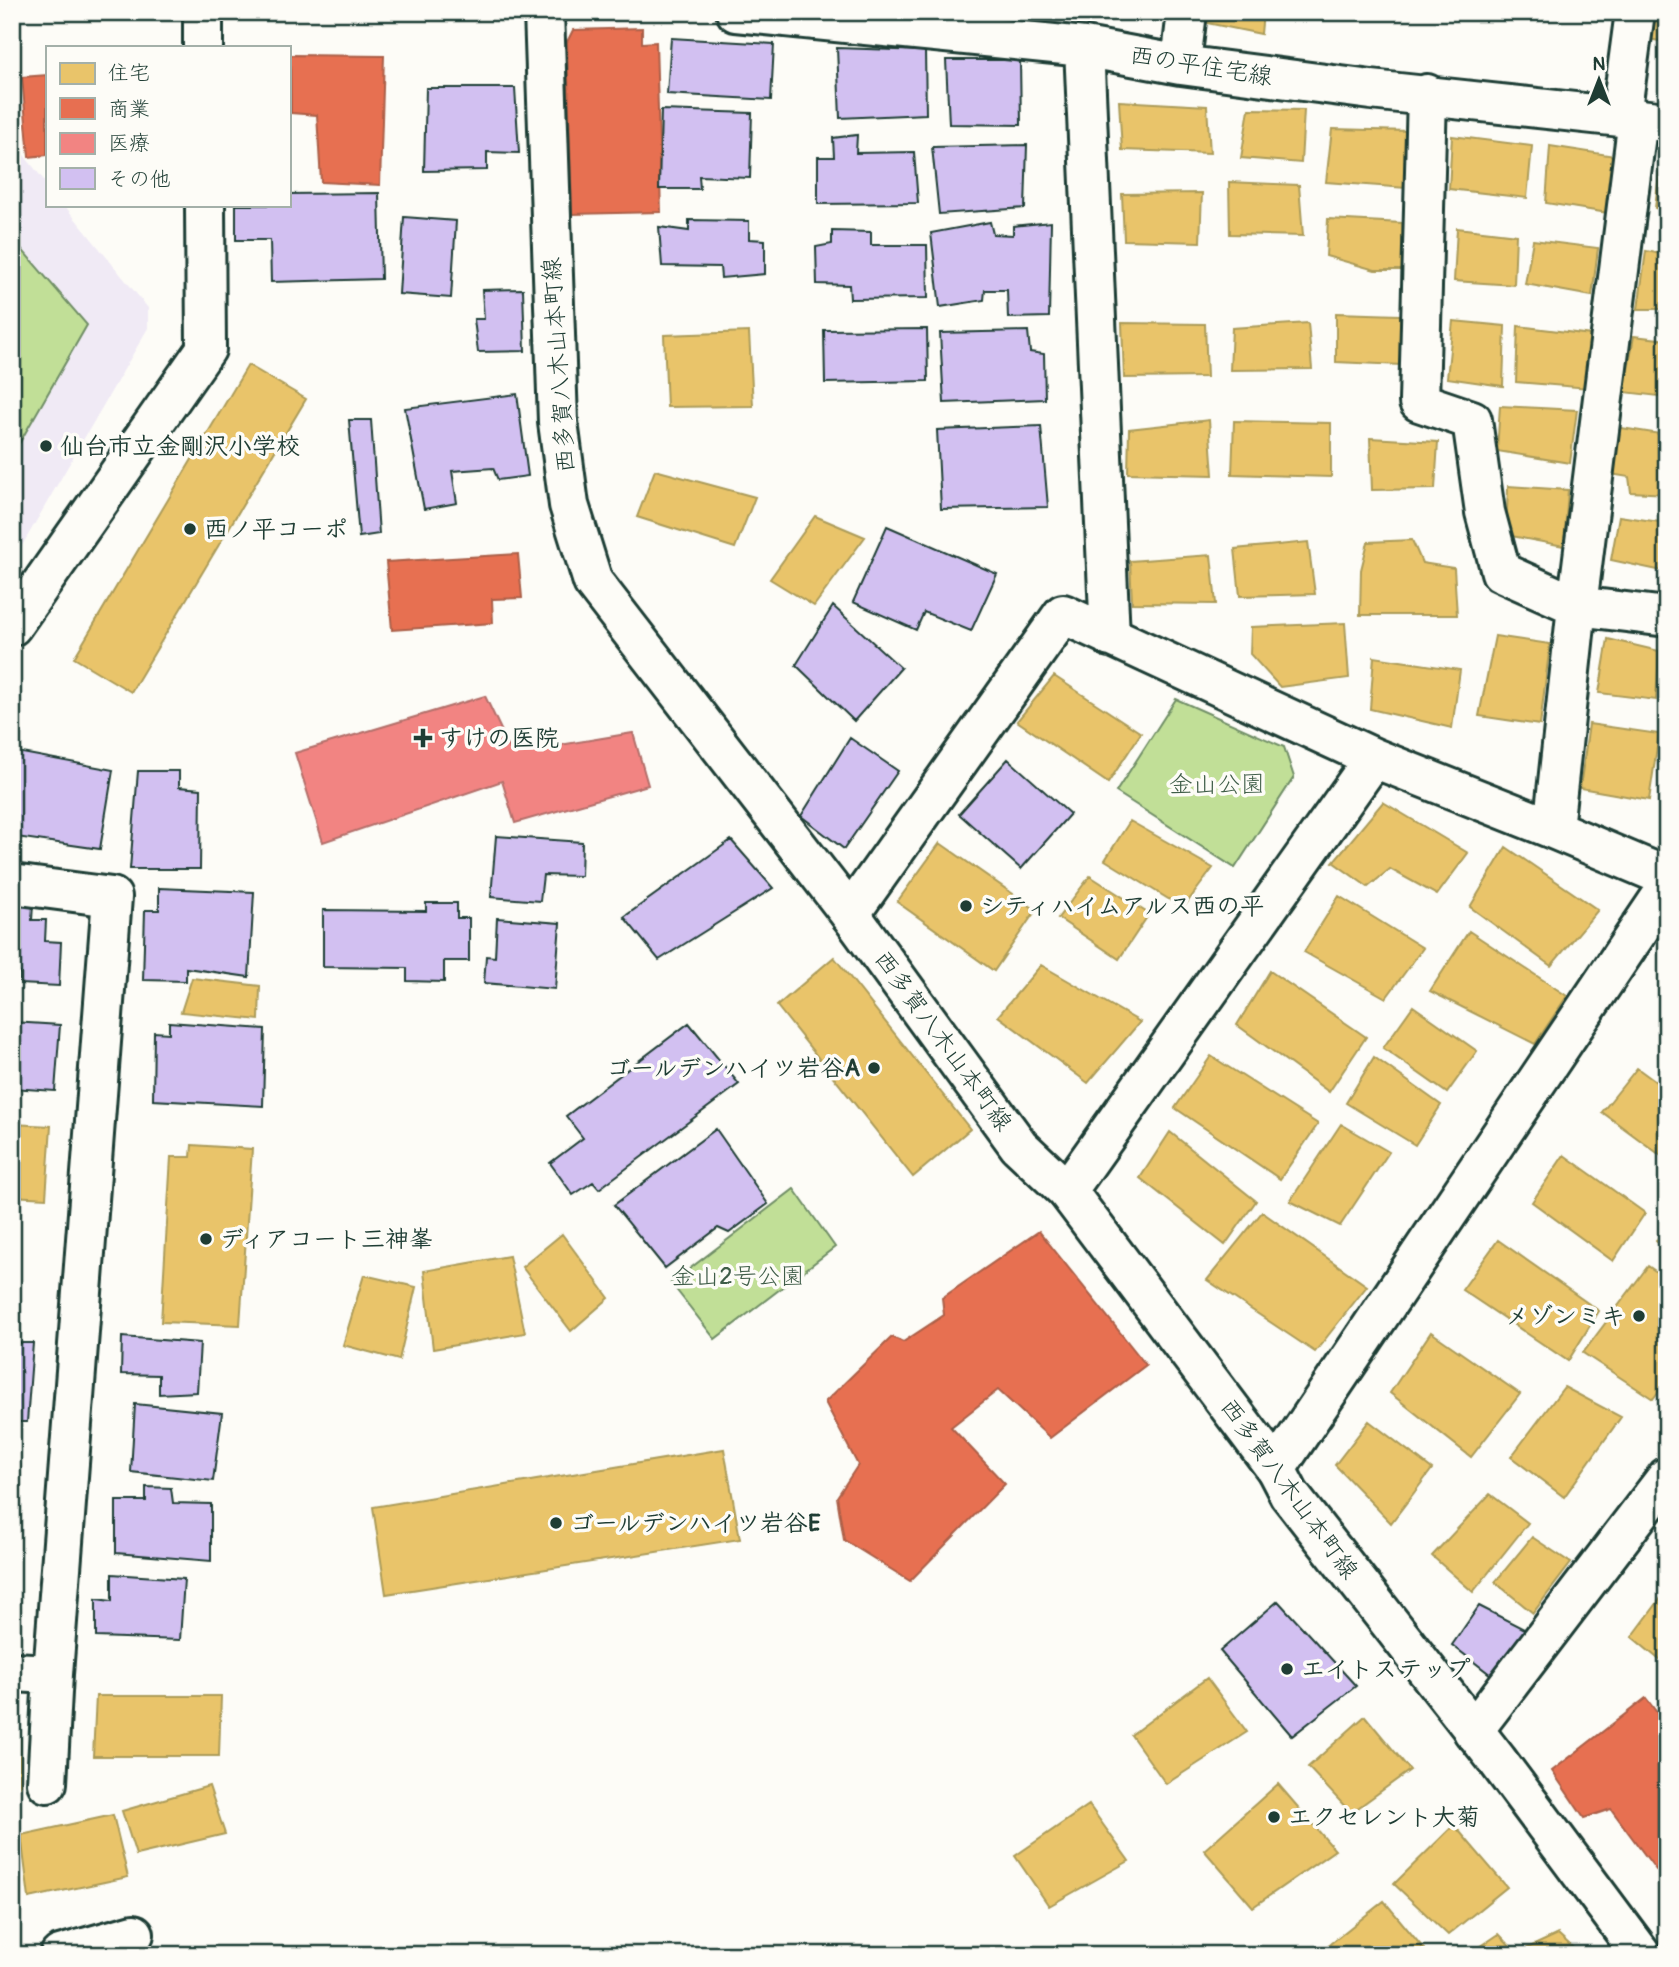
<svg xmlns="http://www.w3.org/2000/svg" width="1679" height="1967" font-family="Pangolin,'Klee One',sans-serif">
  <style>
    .built { fill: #f0eaf5 }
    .green { fill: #c1df97; stroke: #708e66; stroke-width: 2 }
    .homes { fill: #e9c46a; stroke: #ac9c5a; stroke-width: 2 }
    .shops { fill: #e76f51; stroke: #ab6048; stroke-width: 2 }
    .health { fill: #f28482; stroke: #b36f6b; stroke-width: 2 }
    .building { fill: #d2c0f1; stroke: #1f3d34; stroke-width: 2 }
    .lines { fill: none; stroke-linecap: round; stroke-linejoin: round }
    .minor-casing { stroke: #1f3d34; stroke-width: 44 }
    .tertiary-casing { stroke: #1f3d34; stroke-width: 44 }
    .minor { stroke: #fdfcf7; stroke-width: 38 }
    .tertiary { stroke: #fdfcf7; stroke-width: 38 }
    .poi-dot { fill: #1f3d34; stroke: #fdfcf7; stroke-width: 2.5 }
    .labels { text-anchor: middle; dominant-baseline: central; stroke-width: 7; stroke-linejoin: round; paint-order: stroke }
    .street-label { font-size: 24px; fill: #1f3d34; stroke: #fdfcf7 }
    .poi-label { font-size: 24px; font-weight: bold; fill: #1f3d34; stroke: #fdfcf7; text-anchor: start }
    .park-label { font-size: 24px; fill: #3f5d48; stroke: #fdfcf7 }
  </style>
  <rect width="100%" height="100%" fill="#fdfcf7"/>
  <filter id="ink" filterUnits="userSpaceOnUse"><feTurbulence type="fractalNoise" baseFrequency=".0143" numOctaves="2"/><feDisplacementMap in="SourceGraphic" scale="14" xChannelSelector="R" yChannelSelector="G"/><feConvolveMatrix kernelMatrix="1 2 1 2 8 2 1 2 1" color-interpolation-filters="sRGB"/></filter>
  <g filter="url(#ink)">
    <path class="built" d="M12,140L47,184V205H64L148,308V328L12,563Z"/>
    <path class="green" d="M12,238L87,325L12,456Z
      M1176,699L1284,747L1294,777L1235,868L1116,792Z
      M794,1189L835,1247L715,1339L671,1283Z"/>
    <path class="homes" d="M1203,12H1263L1261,34L1202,22Z
      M1652,12H1667V42L1647,39Z
      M1119,101L1207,106L1210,153L1122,150Z
      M1249,109L1304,110L1301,163L1241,158Z
      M1332,129L1410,131L1406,188L1326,182Z
      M1452,136L1532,146L1527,198L1449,189Z
      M1550,146L1615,156L1608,213L1546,203Z
      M1660,165L1667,166V211L1655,208Z
      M1229,182L1299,185L1303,236L1230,234Z
      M1202,193L1200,242L1124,240L1122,194Z
      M1328,219L1402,223L1404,270H1375L1326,256Z
      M1457,228L1516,235L1514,285L1454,281Z
      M1533,240L1598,248L1592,296L1525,284Z
      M1646,251L1667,255V309H1638Z
      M1336,313L1400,315L1401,365L1336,362Z
      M1453,321L1505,326L1503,386L1447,378Z
      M1122,323L1205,324L1207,377L1124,378Z
      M1308,323L1312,369L1230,370L1232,328Z
      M1518,326L1591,335L1589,388L1516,382Z
      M749,332L753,406L667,407L664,335Z
      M1634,336L1667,340V397L1624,392Z
      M248,365L306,399L131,692L74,658Z
      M1500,406L1577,410L1570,463L1497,451Z
      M1209,420L1213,475L1128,473L1129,429Z
      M1234,421L1331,423V477L1232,474Z
      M1615,427L1667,435V494L1631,492L1629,477L1610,474Z
      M1370,438L1438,442L1435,489L1372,490Z
      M655,470L755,497L735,548L637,517Z
      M1508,486L1568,490L1564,546L1506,535Z
      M815,516L865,537L814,606L770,579Z
      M1619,516L1667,523V572L1611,560Z
      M1412,540L1422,563L1454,568L1457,615H1360L1361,570L1368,542Z
      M1308,542L1315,594L1240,596L1235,549Z
      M1211,555L1216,604L1132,603L1130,561Z
      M1345,623L1349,678L1280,687L1250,654L1251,627Z
      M1495,636L1550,644L1540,725L1479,716Z
      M1608,639L1659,651L1656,700L1599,693Z
      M1374,657L1460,670L1452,728L1370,709Z
      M1054,676L1141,733L1108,783L1017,721Z
      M1589,724L1659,734L1649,800L1580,788Z
      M1383,802L1468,853L1437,895L1390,869L1368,887L1333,862Z
      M1130,821L1213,868L1183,908L1105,860Z
      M940,843L1036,910L994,971L897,902Z
      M1506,847L1598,910L1551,966L1470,907Z
      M1090,876L1149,914L1119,959L1058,918Z
      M1339,896L1423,948L1386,998L1304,952Z
      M1469,931L1567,996L1535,1044L1430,991Z
      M834,957L970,1129L913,1177L777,1006Z
      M1041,965L1140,1022L1088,1083L998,1016Z
      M1270,971L1366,1037L1329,1092L1237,1025Z
      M192,978L260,986L259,1020L181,1012Z
      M1413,1006L1477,1051L1447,1093L1383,1048Z
      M1211,1056L1318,1124L1280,1179L1175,1108Z
      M1374,1057L1441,1105L1415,1145L1346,1103Z
      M1637,1068L1667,1090V1160L1602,1112Z
      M12,1124L51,1126L46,1198L12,1196Z
      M1341,1124L1389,1152L1340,1226L1290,1201Z
      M1170,1132L1256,1201L1225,1245L1140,1178Z
      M192,1145L252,1149L240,1325L161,1322L171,1157H191Z
      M1564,1155L1645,1213L1613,1261L1532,1202Z
      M1262,1212L1367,1286L1315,1352L1207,1280Z
      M1667,1226V1250L1656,1241Z
      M562,1234L609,1298L571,1331L522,1267Z
      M1498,1240L1599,1311L1568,1361L1462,1290Z
      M509,1256L525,1333L433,1349L424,1271Z
      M1648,1266L1667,1279V1380L1653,1399L1583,1353Z
      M364,1275L416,1287L399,1360L343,1345Z
      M1431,1332L1520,1394L1471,1457L1390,1393Z
      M1564,1387L1621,1417L1564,1497L1511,1457Z
      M1369,1421L1432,1469L1391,1523L1335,1465Z
      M724,1449L740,1539L386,1594L373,1507Z
      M1490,1494L1528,1523L1473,1592L1432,1556Z
      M1532,1537L1571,1563L1533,1613L1495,1582Z
      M1667,1590V1666L1632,1637Z
      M1207,1678L1247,1732L1166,1784L1131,1735Z
      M96,1696H221L219,1756H93Z
      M1365,1716L1410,1770L1351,1813L1308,1767Z
      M12,1723H20V1786L12,1785Z
      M1278,1784L1335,1850L1253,1907L1204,1850Z
      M209,1786L225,1834L136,1855L122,1811Z
      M1089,1805L1129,1861L1049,1906L1015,1856Z
      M113,1815L128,1877L29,1898L21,1835Z
      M1454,1825L1507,1887L1448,1935L1394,1884Z
      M12,1862L20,1902L12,1903Z
      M1384,1901L1424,1949L1416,1955H1316Z
      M1499,1934L1517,1953L1558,1934L1581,1955H1468Z"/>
    <path class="shops" d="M642,28V43L656,42L661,212L572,214L567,42L573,30Z
      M290,55L384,56L380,185L321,182L317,115L291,113Z
      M47,75V155L29,157L22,77Z
      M518,554L522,598L492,599L493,623L392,630L386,562Z
      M1039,1231L1146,1365L1050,1438L998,1390L951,1427L1005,1484L910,1581L844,1540L837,1497L858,1465L825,1402L892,1337L903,1342L944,1315L942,1298Z
      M1646,1698L1667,1726V1863L1656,1870L1611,1809L1584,1818L1552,1771Z"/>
    <path class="health" d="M485,696L512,753L633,733L648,785L515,823L502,781L323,842L295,753Z"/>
    <path class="building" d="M671,38L774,44L771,100L667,94Z
      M837,48L925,51L926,114L840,118Z
      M946,60H1020L1021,125L949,124Z
      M426,88H515L519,153L487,152V170L424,171Z
      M661,110L752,113L750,178L699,176L700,189H659Z
      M857,135L856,153L914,152L918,203L818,204V157H834L833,138Z
      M1027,145L1025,208L939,214L932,147Z
      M379,193L381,279L271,282L270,240H236V205H289V194Z
      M404,217L456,221L451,298L399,294Z
      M689,220L749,221V239L765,240V274L721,278L720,267L662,266L659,227L689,231Z
      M990,222L993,234L1013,235V226L1051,222L1049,317L1008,318L1007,290H985L984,300L940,307L931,233Z
      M832,231L871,232V245H927L928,298L850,299L849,285L817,284L816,247L832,244Z
      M523,289L525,351L478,352L474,319H484L482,290Z
      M927,329L928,381L825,383L824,330Z
      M1028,331L1030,352L1044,354L1045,399L944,403L940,333Z
      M517,394L528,476L498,480L493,468L452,471L457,503L424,509L405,408Z
      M349,420H371L379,534L359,537Z
      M1041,426L1048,507L941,509L937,430Z
      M887,526L997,574L971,631L924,612L916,630L853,602Z
      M833,606L901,668L854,721L796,665Z
      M850,738L898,771L844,849L801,816Z
      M12,751L113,770L100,849L16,837V820L12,819Z
      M1008,759L1070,814L1021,869L959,814Z
      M138,771H179V787L201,789L200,869H130Z
      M496,836L582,842L581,876L543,875L540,901L491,897Z
      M731,840L773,888L659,960L624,917Z
      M159,888L254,892L249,977L186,968V981L143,980L145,910H159Z
      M12,903L33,904L32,920H46L45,941L61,942L59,986L20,984V973H12Z
      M426,903H457V918H469V961H444V982L407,981V968L323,967V910L426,911Z
      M497,918L560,923L555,989L484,983L486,956L495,957Z
      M12,1022L60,1025L55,1091L12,1088Z
      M169,1022L265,1029L263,1106L153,1100L154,1032L169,1033Z
      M689,1023L739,1084L599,1189L593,1182L573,1195L550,1163L583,1138L566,1116Z
      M716,1129L768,1204L729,1233L718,1228L665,1268L614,1205Z
      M122,1337L200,1343L197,1392L159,1394V1375L121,1374Z
      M12,1343H33L27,1422H12Z
      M135,1404L222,1413L213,1481L131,1472Z
      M12,1465H20L18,1508H12Z
      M146,1487L171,1488L173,1503L211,1504V1561L116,1553V1501H146Z
      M112,1574L184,1579L180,1640L96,1637V1599L112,1601Z
      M1278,1601L1356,1686L1292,1736L1220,1651Z
      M1479,1606L1530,1632L1495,1678L1452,1645Z"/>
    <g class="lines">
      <defs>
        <path id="minor" d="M203,12V47
          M736,12L1084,47L1181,65L1371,90L1667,122
          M1084,47L1110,637
          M1181,63L1187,12
          M1427,94L1419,402L1472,420L1485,512L1501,572L1577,606L1667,617
          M1621,116L1635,12
          M12,626L206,349L205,205
          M1553,829L1577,606L1638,118
          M12,884L112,897L53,1674L47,1783
          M850,914L1063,614L1374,758L1553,829L1667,877
          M1067,1191L1374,758
          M1276,1469L1667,888
          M12,1672L53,1674
          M1473,1731L1667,1477
          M60,1955L134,1934"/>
        <path id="tertiary" d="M544,12L558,422L569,505L593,582L850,914L1019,1146L1067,1191L1276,1469L1289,1494L1497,1760L1642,1955"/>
      </defs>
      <use href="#minor" class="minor-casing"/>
      <use href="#tertiary" class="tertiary-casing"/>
      <use href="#minor" class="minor"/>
      <use href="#tertiary" class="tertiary"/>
    </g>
  </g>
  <g class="poi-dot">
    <circle cx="46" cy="446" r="7"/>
    <circle cx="190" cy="529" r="7"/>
    <path d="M419.5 727.5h7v7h7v7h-7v7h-7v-7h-7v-7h7z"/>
    <circle cx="966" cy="906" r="7"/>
    <circle cx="874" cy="1068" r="7"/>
    <circle cx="206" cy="1239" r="7"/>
    <circle cx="1639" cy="1316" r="7"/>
    <circle cx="556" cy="1523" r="7"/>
    <circle cx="1287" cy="1669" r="7"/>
    <circle cx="1274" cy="1817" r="7"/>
  </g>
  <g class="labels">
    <g class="street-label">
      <text transform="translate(1201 66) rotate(9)">西の平住宅線</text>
      <text transform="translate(559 365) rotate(-94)">西多賀八木山本町線</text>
      <text transform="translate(943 1041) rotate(54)">西多賀八木山本町線</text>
      <text transform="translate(1289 1489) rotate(54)">西多賀八木山本町線</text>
    </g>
    <g class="poi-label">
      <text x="60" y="446">仙台市立金剛沢小学校</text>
      <text x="204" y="529">西ノ平コーポ</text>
      <text x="439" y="738">すけの医院</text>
      <text x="980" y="906">シティハイムアルス西の平</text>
      <text x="860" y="1068" text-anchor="end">ゴールデンハイツ岩谷A</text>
      <text x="220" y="1239">ディアコート三神峯</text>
      <text x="1625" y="1316" text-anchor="end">メゾンミキ</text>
      <text x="570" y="1523">ゴールデンハイツ岩谷E</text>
      <text x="1301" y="1669">エイトステップ</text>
      <text x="1288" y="1817">エクセレント大菊</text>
    </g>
    <g class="park-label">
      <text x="1217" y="784">金山公園</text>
      <text x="738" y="1276">金山2号公園</text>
    </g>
  </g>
  <rect width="1679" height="1967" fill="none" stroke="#fdfcf7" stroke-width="42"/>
  <rect x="21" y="21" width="1637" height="1925" fill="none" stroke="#1f3d34" stroke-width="2.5" filter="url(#ink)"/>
  <rect x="46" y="46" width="245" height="161" fill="#fdfcf7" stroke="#a4b0a9" stroke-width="2"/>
  <rect x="60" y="63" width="35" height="21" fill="#e9c46a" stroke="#a4b0a9" stroke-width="2"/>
  <text x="108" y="80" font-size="21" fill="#1f3d34">住宅</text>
  <rect x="60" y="98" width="35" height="21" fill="#e76f51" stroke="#a4b0a9" stroke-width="2"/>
  <text x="108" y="116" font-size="21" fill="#1f3d34">商業</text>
  <rect x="60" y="133" width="35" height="21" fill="#f28482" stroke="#a4b0a9" stroke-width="2"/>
  <text x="108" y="150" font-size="21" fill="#1f3d34">医療</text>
  <rect x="60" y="168" width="35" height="21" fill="#d2c0f1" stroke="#a4b0a9" stroke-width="2"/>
  <text x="108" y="186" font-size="21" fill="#1f3d34">その他</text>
  <g transform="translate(1599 80)" stroke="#fdfcf7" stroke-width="5" paint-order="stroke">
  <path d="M0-5L12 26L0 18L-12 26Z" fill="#1f3d34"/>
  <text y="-10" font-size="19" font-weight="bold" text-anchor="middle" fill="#1f3d34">N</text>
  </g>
</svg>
